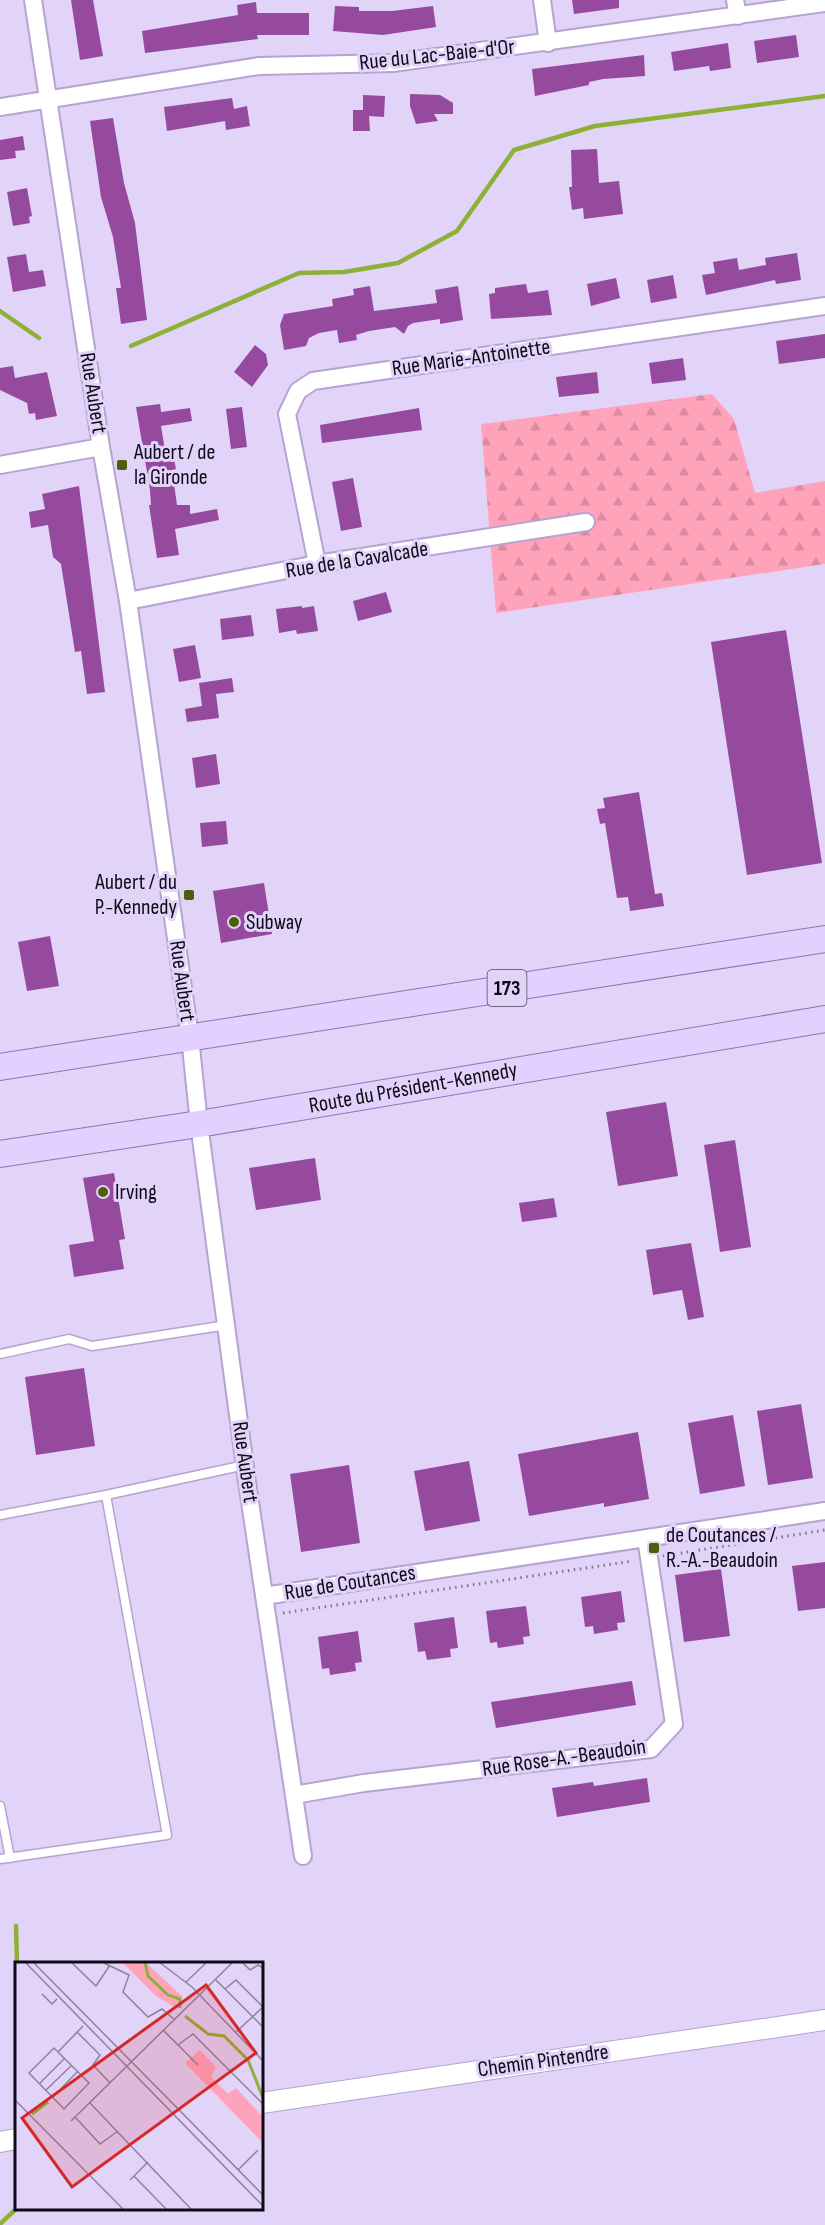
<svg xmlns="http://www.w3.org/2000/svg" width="825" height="2225" font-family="'Sofia Sans Condensed',sans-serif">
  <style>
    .forest { fill: url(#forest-firs) }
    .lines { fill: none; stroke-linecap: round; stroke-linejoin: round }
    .stream { stroke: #8fb037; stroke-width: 4.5 }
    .building { fill: #964a9e }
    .service-casing { stroke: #b6a3d1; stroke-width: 11 }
    .minor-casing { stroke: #b6a3d1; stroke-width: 20 }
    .tertiary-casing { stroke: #b6a3d1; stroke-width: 22 }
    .primary-casing { stroke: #8d76ad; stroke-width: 28 }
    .path { stroke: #7e728d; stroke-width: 3; stroke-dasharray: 1.5 4.5; stroke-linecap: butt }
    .service { stroke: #fff; stroke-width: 8 }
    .minor { stroke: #fff; stroke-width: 16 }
    .tertiary { stroke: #fff; stroke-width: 20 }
    .primary { stroke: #e3d0fe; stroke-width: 26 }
    .poi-dot { fill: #4b6009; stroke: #e2d3f9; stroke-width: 2 }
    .labels { text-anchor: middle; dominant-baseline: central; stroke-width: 6; stroke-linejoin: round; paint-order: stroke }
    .shield { fill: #e2d3f9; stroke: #4f465c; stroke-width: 1.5 }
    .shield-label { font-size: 21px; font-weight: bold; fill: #100918 }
    .street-label { font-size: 22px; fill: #100918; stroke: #e2d3f9 }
    .poi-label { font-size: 22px; fill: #100918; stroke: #e2d3f9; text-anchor: start }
    .inset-river { fill: none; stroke: #8fb037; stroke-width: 3 }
    .inset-road { fill: none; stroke: #8e829f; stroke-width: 1.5 }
    .view { fill: #d62828; fill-opacity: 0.15; stroke: #d62828; stroke-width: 3 }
    .inset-edge { fill: none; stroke: #100918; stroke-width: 3 }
  </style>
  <defs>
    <pattern id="forest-firs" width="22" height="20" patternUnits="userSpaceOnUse" patternTransform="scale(1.5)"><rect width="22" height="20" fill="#ffa3ba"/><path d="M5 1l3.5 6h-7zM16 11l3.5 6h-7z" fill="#da8b9f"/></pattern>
  </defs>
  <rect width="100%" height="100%" fill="#e2d3f9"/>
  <path class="forest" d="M712,394L734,419L755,493L825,481V564L496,613L481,424Z"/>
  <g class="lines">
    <path class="stream" d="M0,311L39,338
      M131,346L299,273L344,272L398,263L457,231L514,150L595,126L825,96
      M16,1926L17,1964
      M0,2224L17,2208"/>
  </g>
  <path class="building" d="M71,0H93L103,56L80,60Z
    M572,0H619V8L574,14Z
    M256,2L257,13H309V35H257L258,39L145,53L142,31L238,15L237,5Z
    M335,6L359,7V11H392L433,6L436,27L383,35L333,31Z
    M796,35L799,57L757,63L754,41Z
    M728,43L731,68L710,71L709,66L674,71L671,52Z
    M644,55L645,76L603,79L589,82V85L535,96L532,69Z
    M410,94L440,95L453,103V114H434L438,121L416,124L410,106Z
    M363,95L385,96L384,117L369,116L370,131H353V110H363Z
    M232,98L234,109L247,106L250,126L226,130L225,121L167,131L164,107Z
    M113,118L124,183L135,223L147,320L121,324L116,288H121L113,237L101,197L90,121Z
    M23,136L25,150L15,151L16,158L0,160V140Z
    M597,149L599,183L619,181L623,214L584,219L583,208L572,210L569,187H572L571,150Z
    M27,188L32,216L29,217L30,223L13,226L7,192Z
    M797,253L801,280L776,284L775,280L706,295L702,275L715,273L713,262L737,258L739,270L766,265L765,258Z
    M26,254L29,272L43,270L46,286L13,292L7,257Z
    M673,275L677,298L651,303L647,280Z
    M616,278L620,298L591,306L587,284Z
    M526,284L528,293L548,290L552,315L491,319L489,294L495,293V288Z
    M370,286L374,311L437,303L435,290L458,286L463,320L440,324V319L413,323L408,326L404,334L395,327L369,331L356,335L357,340L339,343L337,330L319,333L309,338L306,346L284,350L280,325L284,314L333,306L332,299L354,295L353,289Z
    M825,334V358L779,364L776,341Z
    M255,345L266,354L268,365L252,387L234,372Z
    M683,358L686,380L652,384L649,363Z
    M13,366L15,378L47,372L57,416L36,420L35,413L29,414L27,403L0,390V368Z
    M597,372L599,393L559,397L556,377Z
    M160,404L161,412L190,408L192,421L161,426L165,450L172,449L176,469L172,470L177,505H190V514L217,509L219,520L175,529L179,555L157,558L149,505H151L150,490L136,407Z
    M242,407L247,447L231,449L226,409Z
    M419,408L422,430L322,443L320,425Z
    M353,478L362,527L341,531L332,482Z
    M79,486L105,692L87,694L81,651L75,652L61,564L53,557L48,525L31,528L29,512L45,509L42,494Z
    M386,592L392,612L358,621L353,601Z
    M302,606V608L314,606L318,631L297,634L296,630L279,633L276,609Z
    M251,615L254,636L222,640L220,619Z
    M786,630L822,863L747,875L711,642Z
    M195,645L201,678L179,682L173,649Z
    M232,678L234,692L216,694L219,718L187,722L185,709L202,706L199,683Z
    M216,754L220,784L196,788L192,758Z
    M639,792L655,894L662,893L664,906L630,911L628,897L617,898L605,823L600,824L597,809L605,808L603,798Z
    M226,821L228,844L202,847L200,823Z
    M264,883L272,934L221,943L213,891Z
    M50,936L59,986L27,991L18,942Z
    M666,1102L678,1176L618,1186L606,1112Z
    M735,1140L751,1247L720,1252L704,1145Z
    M315,1158L321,1200L256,1210L249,1168Z
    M114,1173L125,1239L119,1240L124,1269L74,1277L69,1245L94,1241L83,1178Z
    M554,1198L557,1217L522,1222L519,1203Z
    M691,1243L704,1317L688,1320L682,1290L653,1295L646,1250Z
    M84,1368L95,1446L36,1455L25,1377Z
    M801,1404L813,1478L768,1485L757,1411Z
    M733,1415L745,1486L700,1494L688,1423Z
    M638,1432L649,1499L604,1507V1503L529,1516L518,1454Z
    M469,1461L480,1521L425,1531L414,1471Z
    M349,1465L360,1543L301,1552L290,1474Z
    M825,1562V1608L798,1611L792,1566Z
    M721,1569L730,1636L684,1642L675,1575Z
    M621,1591L625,1622L617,1623L618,1630L594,1634L593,1626L585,1627L581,1597Z
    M526,1606L530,1636L523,1637L524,1644L498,1648L497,1642L490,1643L486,1611Z
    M454,1617L458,1648L450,1649L451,1657L427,1660L425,1651L418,1652L414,1623Z
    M358,1631L362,1662L355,1663L356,1671L330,1675L329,1668L322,1669L318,1637Z
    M632,1681L636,1705L496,1728L491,1702Z
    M647,1778L650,1802L557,1817L552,1788L593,1782L594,1786Z"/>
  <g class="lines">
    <defs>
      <path id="service" d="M0,1354L69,1339L92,1346L227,1325
        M106,1495L245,1465
        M0,1515L106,1495L167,1835L0,1859
        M0,1806L10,1858"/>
      <path id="minor" d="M33,0L101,447L128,601L190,1037L199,1124L247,1482L303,1856
        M542,0L548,43
        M735,0L738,16
        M0,107L259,66L393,63L825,3
        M0,465L101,447
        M317,564L287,414L298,391L313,381L825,306
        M128,601L317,564L586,522
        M264,1596L825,1511
        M294,1795L364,1783L651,1749L674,1724L646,1538"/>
      <path id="tertiary" d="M261,2103L825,2020
        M0,2142L16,2139"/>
      <path id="primary" d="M0,1067L825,939
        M0,1154L199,1124L825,1019"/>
    </defs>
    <use href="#service" class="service-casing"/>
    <use href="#minor" class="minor-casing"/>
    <use href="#tertiary" class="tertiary-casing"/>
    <use href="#primary" class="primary-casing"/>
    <path class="path" d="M663,1556L825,1530
      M283,1613L633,1561"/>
    <use href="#service" class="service"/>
    <use href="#minor" class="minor"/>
    <use href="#tertiary" class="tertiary"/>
    <use href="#primary" class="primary"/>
  </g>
  <g class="poi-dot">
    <rect x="116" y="459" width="12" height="12" rx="3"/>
    <rect x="183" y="889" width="12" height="12" rx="3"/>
    <circle cx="234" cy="922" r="6"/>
    <circle cx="103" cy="1192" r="6"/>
    <rect x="648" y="1542" width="12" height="12" rx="3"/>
  </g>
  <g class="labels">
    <rect class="shield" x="487.5" y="970" width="39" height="36" rx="4.5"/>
    <g class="shield-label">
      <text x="507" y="988">173</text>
    </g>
    <g class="street-label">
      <text transform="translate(437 55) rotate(-6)">Rue du Lac-Baie-d'Or</text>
      <text transform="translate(471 358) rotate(-8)">Rue Marie-Antoinette</text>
      <text transform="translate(93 393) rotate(81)">Rue Aubert</text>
      <text transform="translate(357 560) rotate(-9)">Rue de la Cavalcade</text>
      <text transform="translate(182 981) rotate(82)">Rue Aubert</text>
      <text transform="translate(413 1088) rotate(-10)">Route du Président-Kennedy</text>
      <text transform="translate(245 1462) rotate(82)">Rue Aubert</text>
      <text transform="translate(350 1583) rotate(-9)">Rue de Coutances</text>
      <text transform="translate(564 1758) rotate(-8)">Rue Rose-A.-Beaudoin</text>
      <text transform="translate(543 2061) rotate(-8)">Chemin Pintendre</text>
    </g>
    <g class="poi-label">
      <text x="134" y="452">Aubert / de<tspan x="134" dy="25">la Gironde</tspan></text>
      <text x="177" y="882" text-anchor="end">Aubert / du<tspan x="177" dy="25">P.-Kennedy</tspan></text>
      <text x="246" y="922">Subway</text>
      <text x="115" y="1192">Irving</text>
      <text x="666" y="1535">de Coutances /<tspan x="666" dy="25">R.-A.-Beaudoin</tspan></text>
    </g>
  </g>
  <g transform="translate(15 1962)">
    <rect width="248" height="248" fill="#e2d3f9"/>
    <path d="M107,0H130L168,35L159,45L141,34ZM185,88L201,105L196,115L213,132L221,126L247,154V180L170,101Z" fill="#ffa3ba"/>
    <path class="inset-river" d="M130,0L133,14L153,33L165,37V46M170,54L193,72L209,74L233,98L248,136M17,152L33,140"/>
    <path class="inset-road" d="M10,0L248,244M18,0L248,233M56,0L81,24L95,3M87,0L114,13L108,30L133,55L147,47L160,58M144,0L177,25L248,99M227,0L235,8L243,3L248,6M201,18L248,65M171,20L192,0M210,27L221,18L248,45L220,71M27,32L37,42L42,37M149,69L183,103M62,70L85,93L78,103L95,121M163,83L178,72L248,142M43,90L74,121L49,147L14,111L39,86L43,90L68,64M24,122L49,97M31,128L56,104M38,135L62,110M0,138L108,247M75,141L176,247M60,155L85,182L103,169M56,159L218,0M223,208L243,188M119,214L151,247M115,218L133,200"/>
    <path class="view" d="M191,23L241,91L57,225L7,156Z"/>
    <rect width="248" height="248" class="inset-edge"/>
  </g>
</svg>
